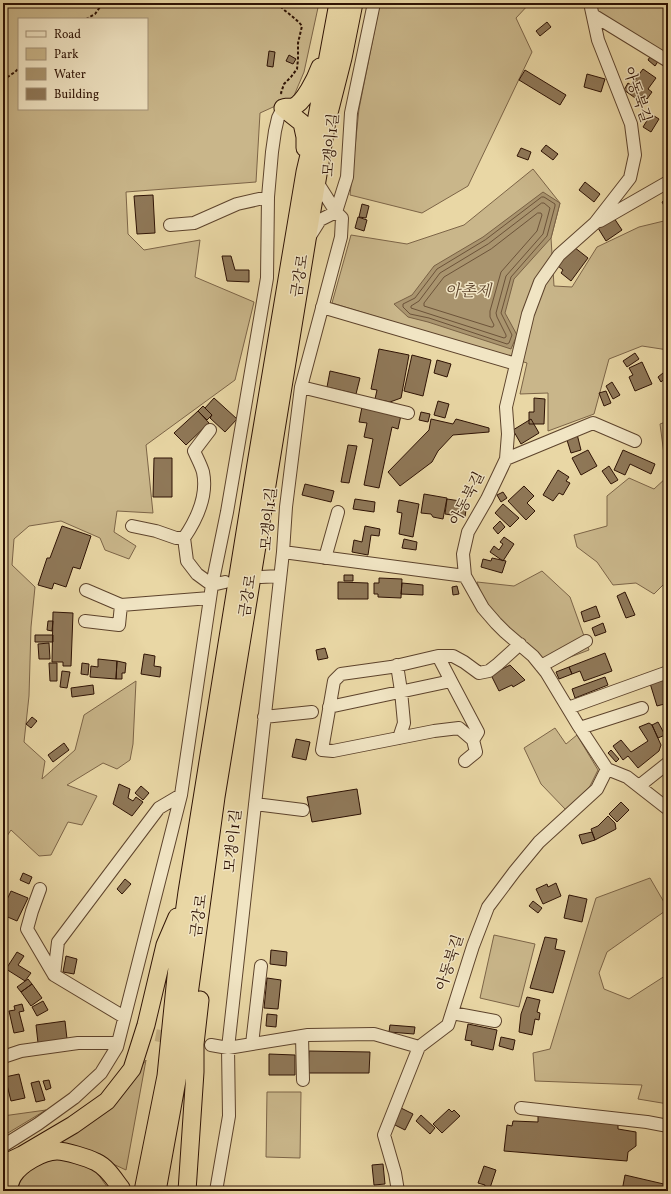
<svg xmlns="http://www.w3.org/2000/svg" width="671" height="1194" font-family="Vollkorn,'Noto Serif KR',serif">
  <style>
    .green { fill: #c9b68a; stroke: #7c6447; fill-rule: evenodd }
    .water { fill: #a9946e; stroke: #786044 }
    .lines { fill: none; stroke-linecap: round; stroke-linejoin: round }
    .shore { stroke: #6c5339; stroke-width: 1 }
    .building { fill: #8f7858; stroke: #2e1204 }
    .minor-tunnel { stroke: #c4b085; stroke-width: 12; stroke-dasharray: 12 6; stroke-linecap: butt }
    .minor-casing { stroke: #5d432c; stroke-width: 14 }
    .highway-casing { stroke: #2e1204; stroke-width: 19 }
    .path { stroke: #2e1204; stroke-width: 2; stroke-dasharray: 3 2; stroke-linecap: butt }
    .minor { stroke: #f1e5c4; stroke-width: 12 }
    .highway { stroke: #e9d7a5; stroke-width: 17 }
    .labels { text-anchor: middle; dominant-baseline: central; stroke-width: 3; stroke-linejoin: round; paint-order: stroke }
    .street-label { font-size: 15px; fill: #2e1204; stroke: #f1e5c4 }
    .water-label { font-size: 16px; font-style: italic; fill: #5f462e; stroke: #f1e5c4 }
  </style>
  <rect width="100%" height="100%" fill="#e9d7a5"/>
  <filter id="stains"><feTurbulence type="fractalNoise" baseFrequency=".005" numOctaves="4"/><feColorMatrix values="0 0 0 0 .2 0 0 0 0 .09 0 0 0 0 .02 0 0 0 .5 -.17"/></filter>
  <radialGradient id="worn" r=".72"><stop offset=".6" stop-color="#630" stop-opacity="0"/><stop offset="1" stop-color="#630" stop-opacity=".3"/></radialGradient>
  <path class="green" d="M3,3H319L304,72L293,98L260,113L256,182L126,192L128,234L144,250L200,240L195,277L254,302L235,380L146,445L153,513L117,511L114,532L136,546L129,559L105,550L100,538L61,521L29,526L14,539L12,565L35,587L31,627L29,696L24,742L45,761L42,779L75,750L84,715L136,681L133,744L130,760L117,769L103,763L67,785L97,796L82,825L68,822L51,855L39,856L11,830L3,842ZM19,19H147V109H19Z
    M380,3H530L516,18L532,52L468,186L422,213L350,195L359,109Z
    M591,3H668V56L591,7Z
    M533,169L560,203L551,238L554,286L572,287L597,247L639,227L668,220V350L642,346L609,359L594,414L548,431V393L520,394L527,363L332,303L351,235L407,244L464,225Z
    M668,421V580L654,594L636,583L613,585L597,562L577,547L574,535L607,526V496L629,478L654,489L667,477L660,424Z
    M542,571L570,597L589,650L549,665L515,634L484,601L477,582L514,586Z
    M555,728L566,744L577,735L598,770L590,786L566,810L541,784L524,748Z
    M650,878L668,909L607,952L599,973L604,989L629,999L668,974V1104L638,1099L642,1085L535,1081L533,1053L550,1049L596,898Z
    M494,935L535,944L519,1007L480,998Z
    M146,1060L126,1170L100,1158L48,1147L127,1086Z
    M267,1092H301L300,1158L266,1157Z
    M46,1110L3,1136V1116Z
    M63,1158L93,1167L110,1191H17L22,1175L36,1163Z"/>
  <path class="water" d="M543,192L560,203L551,238L514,279L505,313L517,335L511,349L428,322L408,317L394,304L412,295L434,266L483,237Z"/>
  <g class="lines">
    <path class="shore" d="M542,197H544L555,204V206L547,236L511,277L501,313L512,335L509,343L507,344L429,318L410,314L403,307V304L415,298L437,269L485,240Z
      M542,203H544L550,208L543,234L506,276L496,313L497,317L506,335V337L504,338L411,308V306L419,301L440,273L488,244Z
      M538,213H541L542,215L537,231L501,272L490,311V317L494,325L493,327H491L424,306V303L444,277L491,249Z"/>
  </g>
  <path class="building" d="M547,22L551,27L540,36L536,31Z
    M269,51L275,52L273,67L267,66Z
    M289,55L296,59L293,64L286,61Z
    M651,55L659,60L655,66L648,60Z
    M643,69L656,78L648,89L652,92L647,99L642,95L638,100L624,90L628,83L631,85Z
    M525,70L566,95L560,105L519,80Z
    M587,74L605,79L601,92L584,87Z
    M651,114L659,119L651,132L643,127Z
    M546,145L558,154L553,160L541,151Z
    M521,148L531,152L528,160L517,156Z
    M585,182L600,194L594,202L579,190Z
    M153,195L155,233L137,234L134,196Z
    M668,198V210L667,211L662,202Z
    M362,204L369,206L366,218L359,217Z
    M358,217L367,220L364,231L355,228Z
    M614,218L622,230L606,241L598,228Z
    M574,247L588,258L571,281L561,273L563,270L558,266L567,253Z
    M222,256H231L235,270H249V282L227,281Z
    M379,349L409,355L401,398L390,402L375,399L377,390L371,389Z
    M635,353L639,359L627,367L623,361Z
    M412,355L431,360L423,396L404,391Z
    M437,360L451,364L447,377L434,373Z
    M668,360V376L661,382L658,377L668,369L666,361Z
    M642,362L652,384L635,391L629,377L633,375L629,368Z
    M330,371L360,378L356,394L327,387Z
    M612,382L620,395L613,399L606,386Z
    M606,391L611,403L604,406L599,393Z
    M214,398L237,419L225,432L210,418L212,415L205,408Z
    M534,398L545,399L544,424H529V412H534Z
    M438,401L449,404L445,418L434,415Z
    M203,406L212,415L207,420L198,411Z
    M362,407L401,415L398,429L392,427L379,488L364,485L373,439L364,437L367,423L359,422Z
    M198,411L209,423L186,445L174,433Z
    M421,412L430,414L428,422L419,420Z
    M431,419L453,424L456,419L489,428V432L453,435L438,451L432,462L400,486L388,472L429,430Z
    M531,419L539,433L521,444L513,430Z
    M577,434L581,450L571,453L566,437Z
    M348,445L357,446L349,483L341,482Z
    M588,450L597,466L581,475L572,458Z
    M623,450L655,464L651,474L630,464L625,475L614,470Z
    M154,458H172V497H153Z
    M609,466L618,480L611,484L602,471Z
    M558,470L569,477L566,481L570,483L563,495L559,493L553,501L543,495Z
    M305,484L334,491L331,502L302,495Z
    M524,486L534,496L527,503L535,511L526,520L508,501Z
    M503,492L507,498L501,502L497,495Z
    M424,494L447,498L443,519L433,517L431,514L421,513Z
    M355,499L375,502L374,512L353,509Z
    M447,499L467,502L465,517L445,514Z
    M399,500L419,504L413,537L399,534L402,513L397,512Z
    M503,504L519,518L510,527L495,513Z
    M500,521L505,527L498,534L493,528Z
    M62,526L91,536L80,569L73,567L66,587L54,583L52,589L38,585L47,558H50Z
    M365,526L380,529L379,536L371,535L368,555L352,552L354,540L362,542Z
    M504,537L514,544L503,561L490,552L494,546L499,550L503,544L500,542Z
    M404,539L417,542L416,550L402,548Z
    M492,558L506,561L502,573L481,567L483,559L491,561Z
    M344,575H353V581H344Z
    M379,578L402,579L401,598L378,597V594H374V583H379Z
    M338,582L368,583V599H338Z
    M402,583L423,585V595L401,594Z
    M457,586L459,594L453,595L452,587Z
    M625,592L635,615L626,618L617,596Z
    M596,606L600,617L584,622L581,612Z
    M53,612L73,613L71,666H63V662H52Z
    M48,621H53L52,631L47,630Z
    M603,623L606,632L595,636L592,628Z
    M35,635H53V642H35Z
    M49,643L50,659H39L38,644Z
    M325,648L328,658L318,660L316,650Z
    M605,653L612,671L584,681L580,671L572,674L569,667Z
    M144,654L155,656L154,666L161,667L160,677L141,674Z
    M98,659L117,661L116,679L90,677L91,666L98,667Z
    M117,661L126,663L125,673H122V679H116Z
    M49,663H57V681H50Z
    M82,663L89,664L88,675L81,674Z
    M510,665L525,680L513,687L512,685L499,691L491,675Z
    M569,667L572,674L559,679L556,672Z
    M62,671L70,672L67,688L60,687Z
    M668,675V703L657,706L649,680Z
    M605,677L608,685L575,698L572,689Z
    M93,685L94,694L72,697L71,688Z
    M32,717L37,721L31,728L26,724Z
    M658,722L665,735L658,738L652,725Z
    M649,723L652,725L661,745L659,751L638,768L628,756L623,760L613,746L621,740L631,752L648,741L639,727Z
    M296,739L310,742L306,760L292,757Z
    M64,743L69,750L53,762L48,755Z
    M611,750L619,759L616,762L608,753Z
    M119,784L130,789L128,798L133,801L136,797L143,802L132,816L113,804Z
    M141,786L149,793L143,800L135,793Z
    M357,789L361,814L312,822L307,797Z
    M621,802L629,810L617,822L609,814Z
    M608,816L615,823L616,829L595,840L591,829L598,826Z
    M592,832L595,840L582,844L579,835Z
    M23,873L32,877L29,884L20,880Z
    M125,879L131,884L122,894L117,889Z
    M556,883L561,896L543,904L536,889L547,884L548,887Z
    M11,891L28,898L17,921L3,915V908Z
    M569,895L587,899L582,922L564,918Z
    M533,901L542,908L538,913L529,906Z
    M545,937L557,939L555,949L565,951L553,993L530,988Z
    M271,950L287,952L286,966L270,964Z
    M17,952L24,956L18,965L31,973L25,981L6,969Z
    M66,956L77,959L74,974L63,972Z
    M267,978L281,980L278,1009L264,1008Z
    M28,979L32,984L21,992L17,987Z
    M32,984L42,998L31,1006L21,992Z
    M527,997L540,1000L537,1012L540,1013L539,1020L535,1019L532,1035L519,1032L521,1014Z
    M43,1001L48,1010L37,1016L32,1007Z
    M22,1004L24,1011L19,1012L24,1031L14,1033L9,1011L15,1010L14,1006Z
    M267,1014L277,1015L276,1027L266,1026Z
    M65,1021L67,1039L38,1043L36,1025Z
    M468,1024L497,1030L493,1050L471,1045L472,1041L465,1040Z
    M390,1025L415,1027L414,1034L389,1032Z
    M501,1037L515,1040L513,1050L499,1046Z
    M309,1051L370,1052L369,1073H308Z
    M269,1054L295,1055V1075H269Z
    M19,1074L25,1098L11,1101L5,1077Z
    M49,1080L51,1088L46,1090L43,1081Z
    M39,1081L45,1100L36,1102L31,1083Z
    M401,1108L413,1114L405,1130L393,1124Z
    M449,1109L452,1112L454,1110L460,1116L442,1133L433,1124Z
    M421,1115L435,1128L430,1134L416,1121Z
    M538,1116L618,1124V1129L636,1132V1146L628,1152L627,1161L504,1151L507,1125L512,1126L513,1121L538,1122Z
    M383,1164L385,1184L374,1185L372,1165Z
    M484,1166L496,1170L489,1191L484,1190L485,1185L478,1183Z
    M625,1175L668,1185V1191H622Z"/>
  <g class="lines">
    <path class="minor-tunnel" d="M138,1032L211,1045"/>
    <defs>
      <path id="minor" d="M590,3L598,40L631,124L635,155L630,178L595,223L559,255L540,282L528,314L506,407L508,434L506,459L487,499L468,532L463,554L465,576L483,608L496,623L505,632L533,656L546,672L578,725L607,769L627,777L668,809
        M593,15L668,61
        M336,212L347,177L351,113L374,3
        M600,221L668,182
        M170,225L194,223L237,204L268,197
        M310,236L320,220L336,212
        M322,307L516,364
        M301,387L408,413
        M210,430L194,451C197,458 201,465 203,472C208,496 197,519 184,538L187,561L197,574L212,585L225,582
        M506,459L593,423L635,441
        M132,526L156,531L176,538H184
        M283,552L465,576
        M325,558L338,512
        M261,577L280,576
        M86,590L121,605L210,598
        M85,621L119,625L121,605
        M438,656H453L464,662L479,673L489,671L498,664L520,644
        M397,665L401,691L404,723L399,738
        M541,666L586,641
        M451,681L438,656L391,667L341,674L334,681L322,750L333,751L434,731L459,728L473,740L476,752L465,761
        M329,707L451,681L478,732L473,740
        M568,708L668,672
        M264,717L312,712
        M580,728L642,708
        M639,786L668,763
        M255,804L303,810
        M40,889L32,911L27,929L54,975
        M452,1013L495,1021
        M124,1017L54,975L58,942L159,808L181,795
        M302,1036L303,1080
        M252,1044L261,966
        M211,1045L228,1048L308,1035L374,1034L419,1047
        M3,1057L21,1051L78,1043H118
        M521,1108L647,1122L668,1126
        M3,1146L38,1124L74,1098L101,1073L117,1047L181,795L212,585L227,512L267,278L268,197L272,152L275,131L278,118L283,108
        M216,1191L229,1116L228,1048L283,552L286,507L301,387L341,237L342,218L336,212L317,182
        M398,1191L395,1173L384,1135L419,1047L448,1025L473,946L488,907L515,871L539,842L597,789L607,769"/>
      <path id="highway" d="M283,108C286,107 290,107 293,107C304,103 316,78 320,67
        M283,108L302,123L305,137V148
        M3,1164L22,1155L73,1125L107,1101L132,1069L146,1025L165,945L177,917
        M8,1191C9,1186 10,1181 13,1176C20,1164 43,1151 57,1151C66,1151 88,1158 96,1162C107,1167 114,1179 121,1188L122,1191
        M143,1191L166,1076L178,957L187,892L256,464L305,172L313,138L338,3
        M157,1191L178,1075L216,797L307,240L327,121L343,58L354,3
        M187,1191L195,1072V1044L200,1000"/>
    </defs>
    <use href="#minor" class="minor-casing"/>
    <use href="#highway" class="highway-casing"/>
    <path class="path" d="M277,3C285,12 295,17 302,26L298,43V59L297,69L291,77L284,84L281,93L283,95
      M86,19L95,14L103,3
      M3,80L15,72L19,68"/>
    <use href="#minor" class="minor"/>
    <use href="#highway" class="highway"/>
  </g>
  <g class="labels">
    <g class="street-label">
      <text transform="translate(636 95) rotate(71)">아동북길</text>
      <text transform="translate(332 145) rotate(-85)">모갱이1길</text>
      <text transform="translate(301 276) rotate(-81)">금강로</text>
      <text transform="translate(468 499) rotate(-63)">아동북길</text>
      <text transform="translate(270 519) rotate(-85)">모갱이1길</text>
      <text transform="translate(249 596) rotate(-81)">금강로</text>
      <text transform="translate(234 841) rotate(-84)">모갱이1길</text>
      <text transform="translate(200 916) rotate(-82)">금강로</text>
      <text transform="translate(451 963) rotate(-72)">아동북길</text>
    </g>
    <g class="water-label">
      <text x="468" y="292">아촌제</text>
    </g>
  </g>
  <rect width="671" height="1194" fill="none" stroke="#e9d7a5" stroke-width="16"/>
  <rect x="4" y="4" width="663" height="1186" fill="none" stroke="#2e1204" stroke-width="2"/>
  <rect x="8" y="8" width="655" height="1178" fill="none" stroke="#2e1204"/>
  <rect x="18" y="18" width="130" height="92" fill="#f1e5c4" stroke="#a39177"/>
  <rect x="26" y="31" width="20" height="6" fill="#f1e5c4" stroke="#a39177"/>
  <text x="54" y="38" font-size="12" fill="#2e1204">Road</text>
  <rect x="26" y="48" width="20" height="12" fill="#c9b68a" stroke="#a39177"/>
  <text x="54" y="58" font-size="12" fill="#2e1204">Park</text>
  <rect x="26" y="68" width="20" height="12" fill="#a9946e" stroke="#a39177"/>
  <text x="54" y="78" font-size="12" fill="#2e1204">Water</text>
  <rect x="26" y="88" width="20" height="12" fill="#8f7858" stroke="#a39177"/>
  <text x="54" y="98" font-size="12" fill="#2e1204">Building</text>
  <rect width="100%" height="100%" filter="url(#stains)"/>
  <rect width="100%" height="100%" fill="url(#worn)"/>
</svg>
